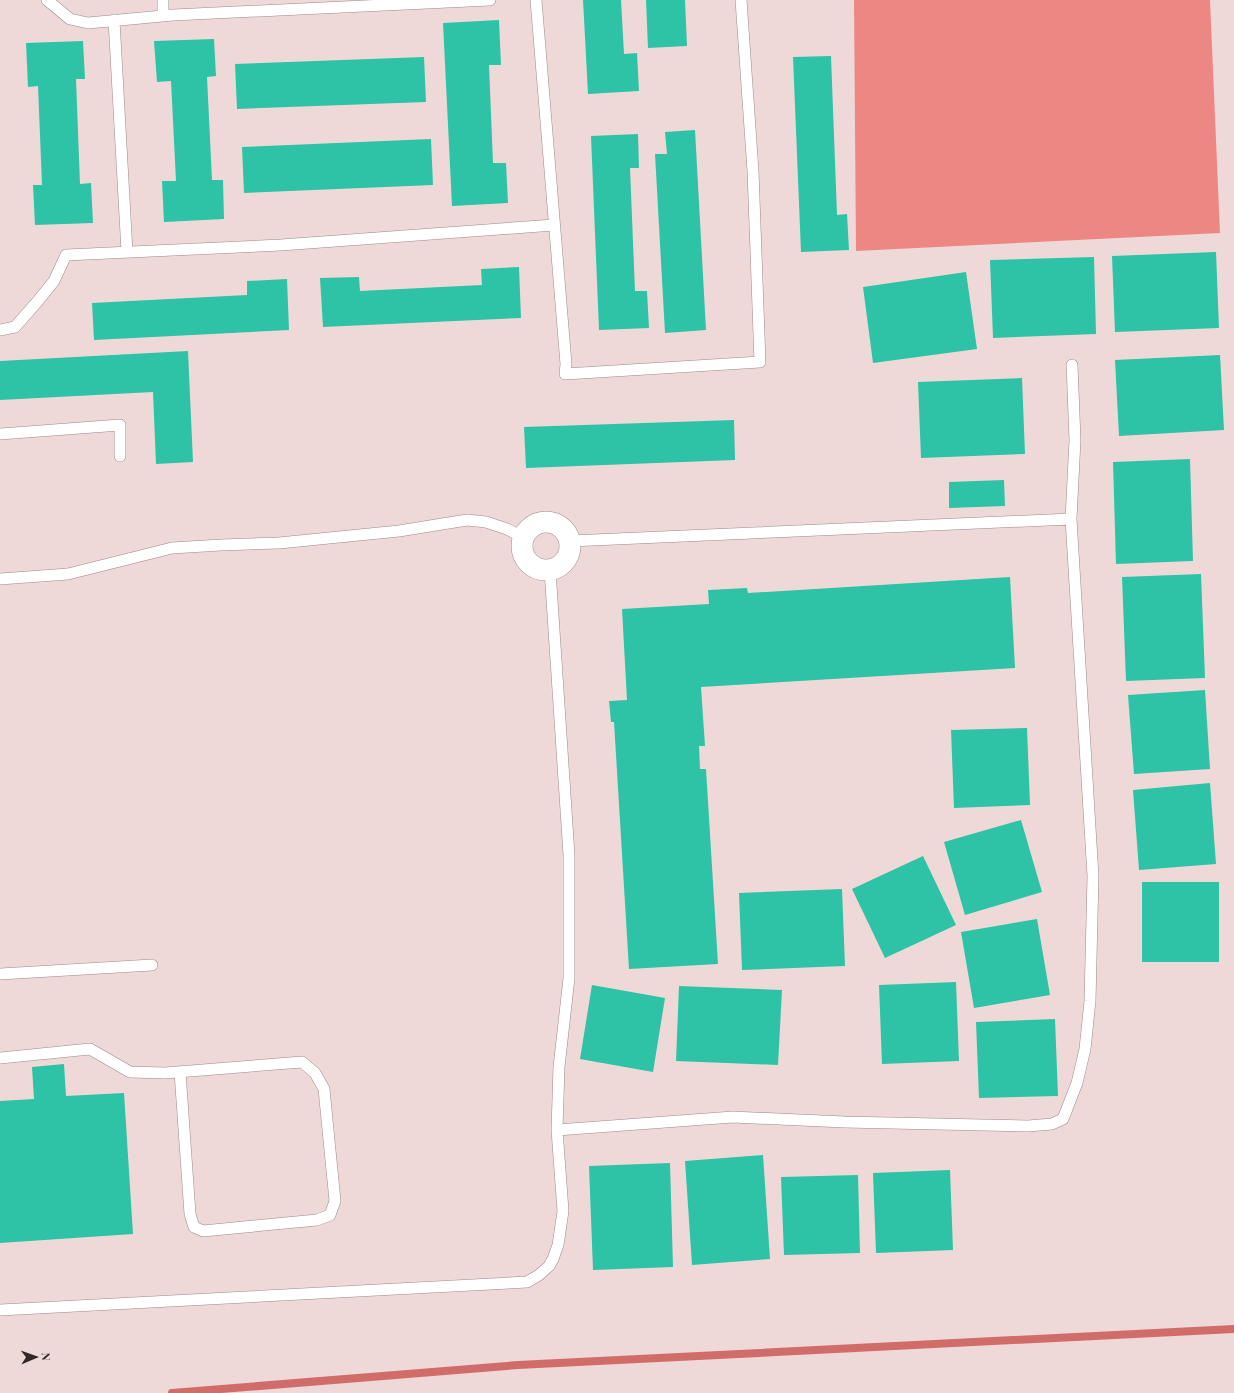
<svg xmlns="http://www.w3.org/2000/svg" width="1234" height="1393" font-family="'Playfair Display',serif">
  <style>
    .forest { fill: #ed8784 }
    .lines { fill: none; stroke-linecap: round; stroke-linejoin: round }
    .stream { stroke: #d06d6b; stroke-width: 8 }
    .building { fill: #2ec2a7 }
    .lane-casing { stroke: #9d8987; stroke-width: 12 }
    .street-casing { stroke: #9d8987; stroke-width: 22 }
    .lane { stroke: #fff; stroke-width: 11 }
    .street { stroke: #fff; stroke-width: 21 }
  </style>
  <rect width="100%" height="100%" fill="#efd9d8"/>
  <path class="forest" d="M854,0H1210L1220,233L856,251Z"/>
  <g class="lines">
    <path class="stream" d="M172,1393L518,1365L1234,1329"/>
  </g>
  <path class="building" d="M583,0H621L624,54L637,53L639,91L588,94Z
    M646,0H685L687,46L648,48Z
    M499,20L501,65H489L493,163H506L508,203L452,206L443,23Z
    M214,39L216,76L207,77L212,180H223L224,219L164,222L162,181H176L171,81L157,82L154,41Z
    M83,41L85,79H76L80,184L91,183L93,223L35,225L33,185H42L38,86L28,87L26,43Z
    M831,56L837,215L847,214L849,250L801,252L793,57Z
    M424,57L426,102L237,109L235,64Z
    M695,130L706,330L665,333L655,154H667L665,132Z
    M638,134L639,168H630L635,291H647L649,328L599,330L591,136Z
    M431,139L433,185L244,193L242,147Z
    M1216,252L1219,328L1115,332L1112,256Z
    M1094,257L1096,334L993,338L990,260Z
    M519,267L521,318L323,327L320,278L359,277L360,291L482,285L481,269Z
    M966,272L977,349L873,363L863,287Z
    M287,279L289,330L94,340L92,303L247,295V281Z
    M188,351L193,462L156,464L153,392L0,400V361Z
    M1220,355L1224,430L1119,436L1115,360Z
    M1022,378L1025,454L921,458L918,382Z
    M734,420L735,460L526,468L524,427Z
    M1190,459L1193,561L1116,564L1113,462Z
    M1004,480L1005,506L949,508V482Z
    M1201,574L1205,678L1126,681L1122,577Z
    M1010,577L1015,668L701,687L705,746H699L700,769H706L718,964L629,969L614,722H611L609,701L627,700L622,609L709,604L708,590L747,588L748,593Z
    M1205,690L1210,769L1134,774L1128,695Z
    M1027,728L1030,805L954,808L951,730Z
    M1210,783L1216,864L1139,870L1133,790Z
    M1021,820L1042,892L965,915L944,842Z
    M923,856L956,925L885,958L852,889Z
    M1142,882H1219V962H1142Z
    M842,889L845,966L742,970L739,893Z
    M1037,919L1050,995L974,1008L961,932Z
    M956,982L959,1061L882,1064L879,985Z
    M592,985L665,998L653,1072L580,1059Z
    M679,986L782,990L778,1065L676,1061Z
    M1055,1019L1058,1096L979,1098L976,1022Z
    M64,1064L66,1096L124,1093L133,1234L0,1243V1101L34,1099L32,1067Z
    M763,1155L770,1259L692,1265L685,1161Z
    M670,1163L673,1267L593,1270L589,1166Z
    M950,1170L953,1250L876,1253L873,1173Z
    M858,1175L860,1253L784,1255L781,1177Z"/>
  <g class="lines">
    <defs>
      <path id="lane" d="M47,0L70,19L88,23L173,15L490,0
        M163,0V16
        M536,0L566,364L565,374L760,362L753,171L741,0
        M114,20L127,252
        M0,330L15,327L37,302L54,281L66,255L281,245L554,225
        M0,434L120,425V456
        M570,541L1071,519
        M0,579L68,574L172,548L221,545L279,543L399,531L467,520L486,522L507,529L523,537
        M0,974L152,965
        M0,1058L90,1049L130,1072L165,1073L302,1062L315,1073L324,1089L335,1201L330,1215L317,1220L203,1231L194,1227L190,1214L180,1072
        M557,1130L733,1117L844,1122L1028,1126L1052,1124L1063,1119L1077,1083L1085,1049L1090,1001L1093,876L1071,519L1075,440L1072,365
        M0,1310L527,1282L539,1275L549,1266L553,1259L558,1245L563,1211L557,1130L559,1067L569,978V855L550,570"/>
      <path id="street" d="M522 546a24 24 0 1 1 48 0a24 24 0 1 1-48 0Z"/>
    </defs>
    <use href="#lane" class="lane-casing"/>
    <use href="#street" class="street-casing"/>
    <use href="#lane" class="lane"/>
    <use href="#street" class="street"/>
  </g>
  <g transform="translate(36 1357) rotate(88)" stroke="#efd9d8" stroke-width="3" paint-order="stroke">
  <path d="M0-3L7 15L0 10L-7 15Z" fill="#302727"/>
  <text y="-6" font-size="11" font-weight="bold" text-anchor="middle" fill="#302727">N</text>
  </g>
</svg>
